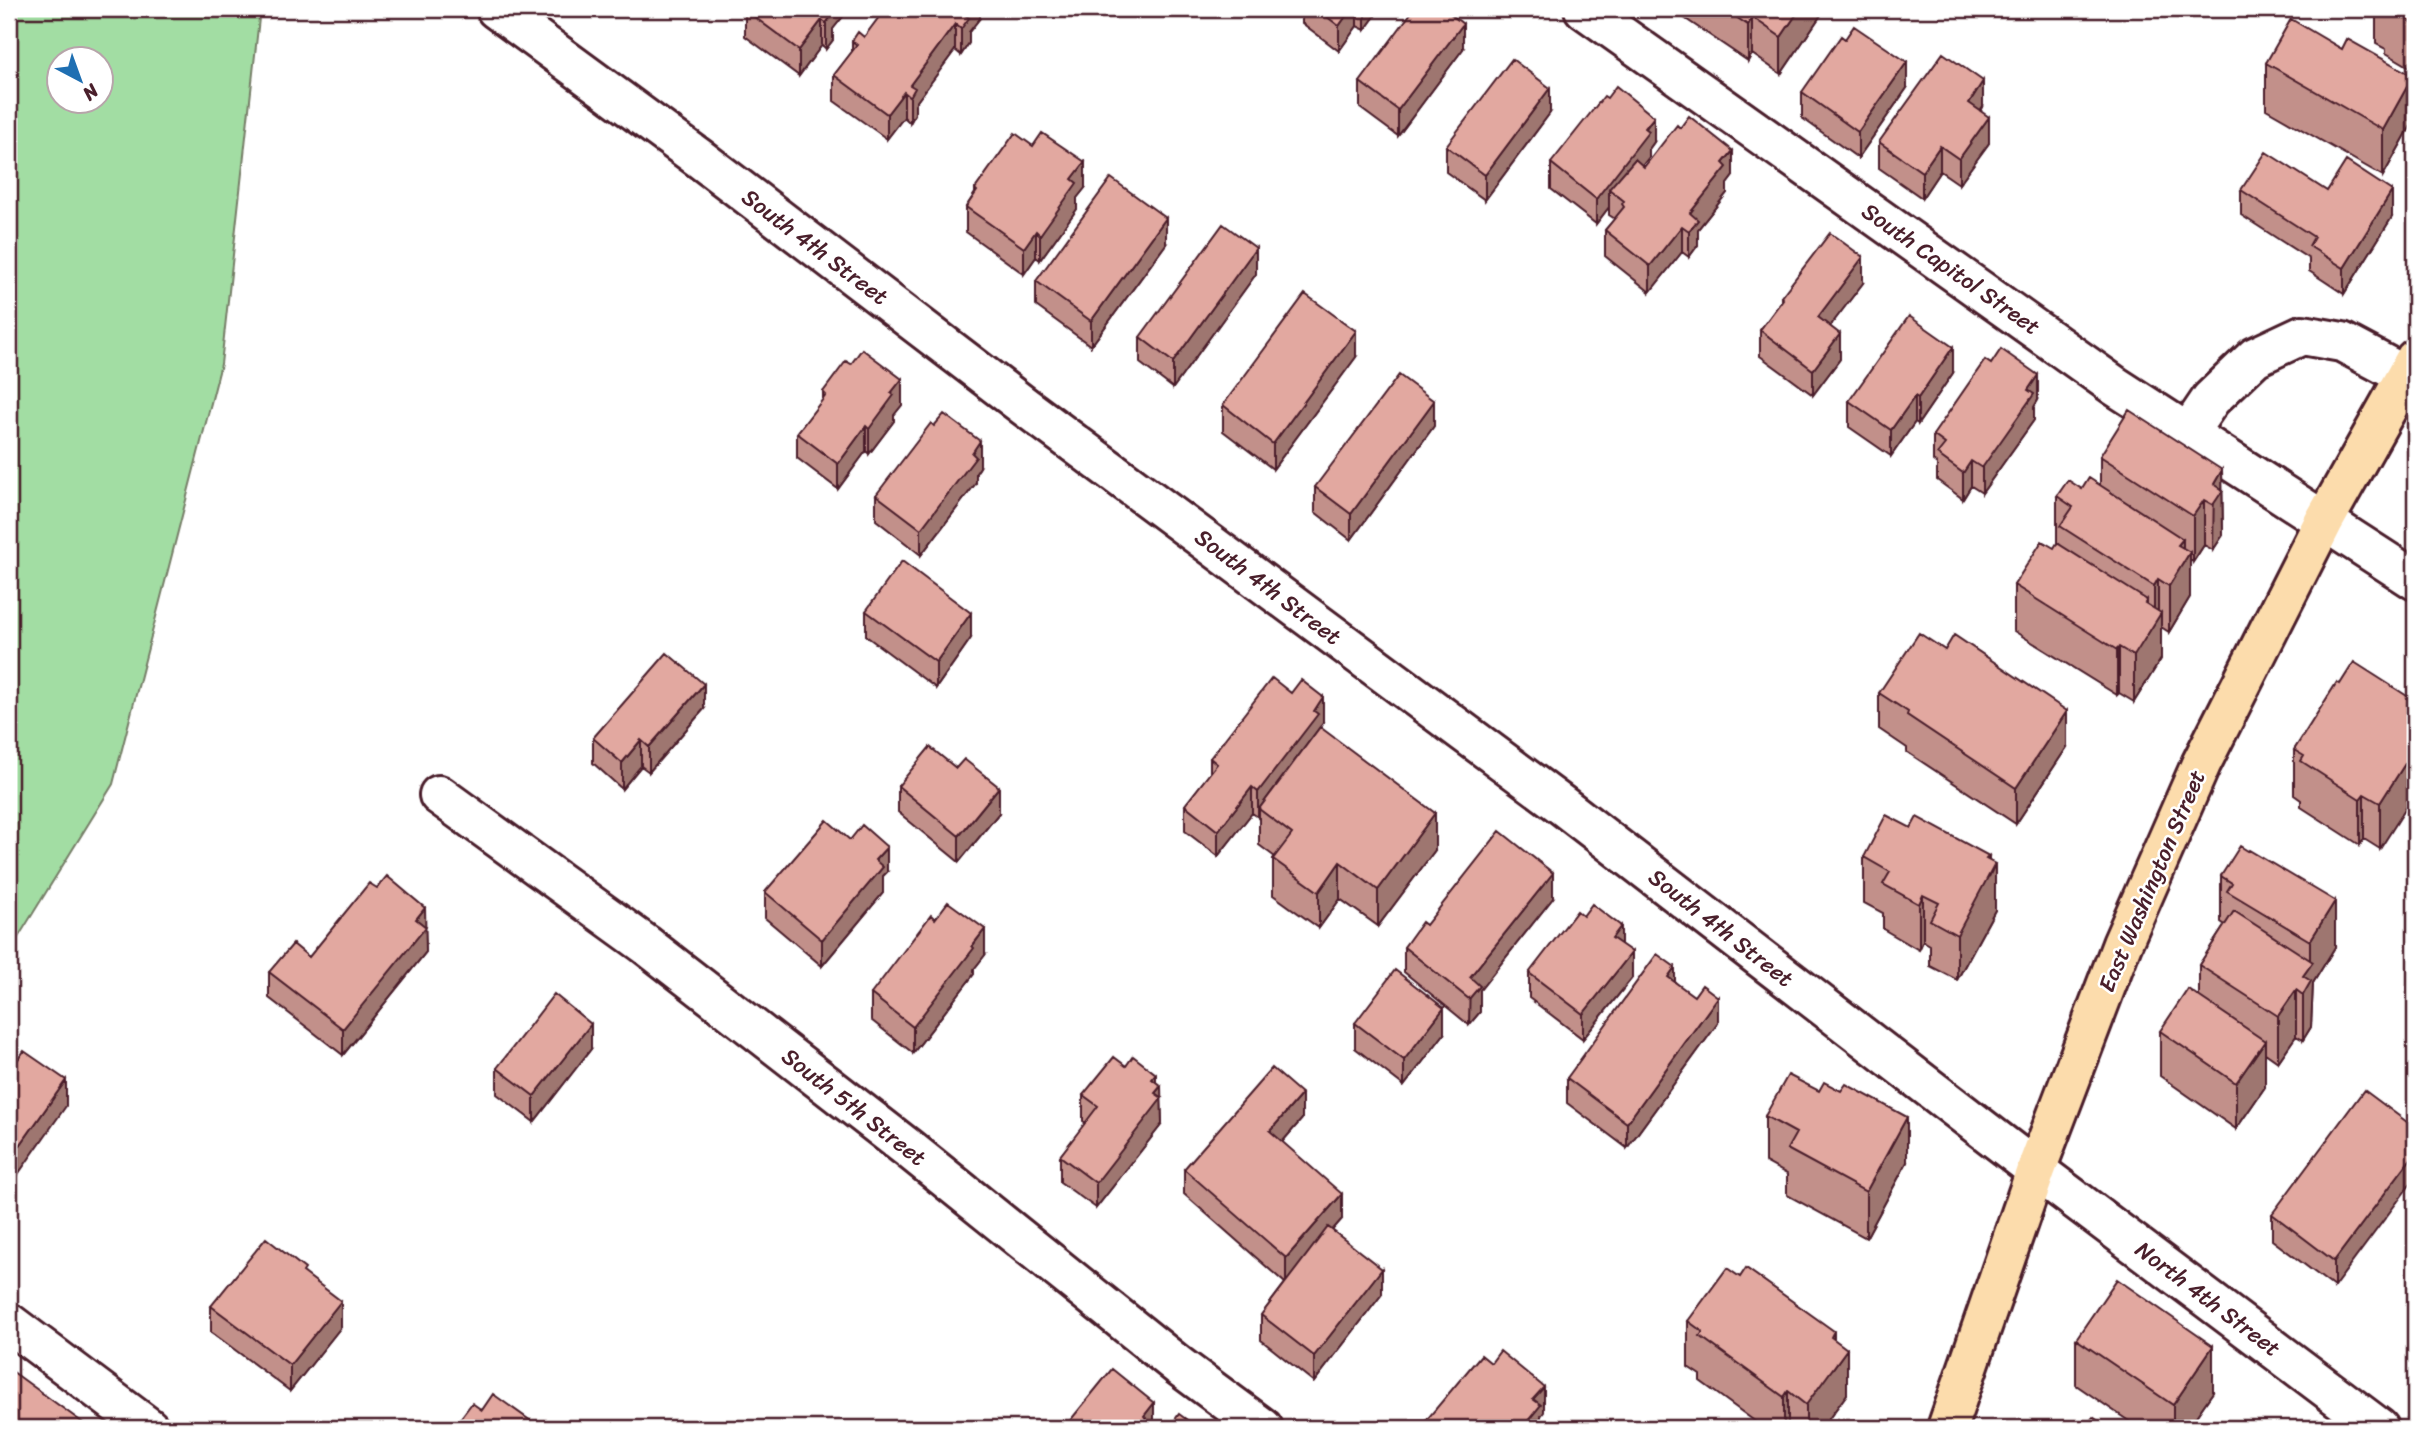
<svg xmlns="http://www.w3.org/2000/svg" width="2424" height="1437" font-family="Sriracha,sans-serif">
  <style>
    .green { fill: #a2dda3; stroke: #767e67; stroke-width: 2; fill-rule: evenodd }
    .lines { fill: none; stroke-linecap: round; stroke-linejoin: round }
    .minor-casing { stroke: #4a1f2b; stroke-width: 44 }
    .major-casing { stroke: #4a1f2b; stroke-width: 44 }
    .minor { stroke: #fff; stroke-width: 38 }
    .major { stroke: #fcdcac; stroke-width: 38 }
    .wall { fill: #c2908a; stroke: #4a1f2b; stroke-width: 2 }
    .shaded-wall { fill: #9e7670; stroke: #4a1f2b; stroke-width: 2 }
    .building { fill: #e2a8a0; stroke: #4a1f2b; stroke-width: 2 }
    .labels { text-anchor: middle; dominant-baseline: central; stroke-width: 5; stroke-linejoin: round; paint-order: stroke }
    .street-label { font-size: 23px; fill: #4a1f2b; stroke: #fff }
  </style>
  <rect width="100%" height="100%" fill="#fff"/>
  <filter id="ink" filterUnits="userSpaceOnUse"><feTurbulence type="fractalNoise" baseFrequency=".0143" numOctaves="2"/><feDisplacementMap in="SourceGraphic" scale="14" xChannelSelector="R" yChannelSelector="G"/><feConvolveMatrix kernelMatrix="1 2 1 2 8 2 1 2 1" color-interpolation-filters="sRGB"/></filter>
  <g filter="url(#ink)">
    <path class="green" d="M9,9H260L221,364L113,784L9,952ZM60,60H102V102H60Z"/>
    <g class="lines">
      <defs>
        <path id="minor" d="M496,9L699,158L1024,406L1563,806L2036,1170L2379,1428
          M1584,9L2115,386L2415,580
          M2188,433L2211,399L2255,357L2302,335L2342,342L2406,376
          M439,795L645,944L909,1149L1179,1366L1263,1428
          M9,1323L149,1428"/>
        <path id="major" d="M1947,1428L2036,1170L2122,944L2201,764L2324,521L2415,359"/>
      </defs>
      <use href="#minor" class="minor-casing"/>
      <use href="#major" class="major-casing"/>
      <use href="#minor" class="minor"/>
      <use href="#major" class="major"/>
    </g>
    <path class="wall" d="M849,9L833,29V40L826,49L822,45L799,76L745,36V10Z
      M980,9V18L969,32V43L961,55L955,50L915,104V114L910,123L904,117L887,139L834,101V75L852,52V41Z
      M1302,9H1380L1365,30L1357,26L1339,51L1302,23Z
      M1671,9H1825L1781,74L1752,54L1748,61Z
      M2376,9H2415V70L2386,53V49L2376,44Z
      M1463,49L1398,136L1360,108V82Z
      M2266,63L2413,122L2383,176L2266,109Z
      M1907,88L1858,158L1802,118V92Z
      M1983,107L1981,111L1989,143L1959,184L1940,171L1922,198L1879,168V142Z
      M1550,113L1485,200L1446,172V146Z
      M1654,142L1649,149V157L1642,165L1644,167L1733,176L1727,184V193L1698,229V245L1689,257L1682,252L1650,292L1605,256V230L1615,219L1609,215V207L1596,224L1551,189V163Z
      M1085,188L1077,198V209L1040,260L1036,257L1024,274L966,232V207L975,193V189Z
      M2241,190L2327,191L2392,217L2344,294L2309,271V259L2241,215Z
      M1166,244L1091,346L1036,306V281Z
      M1256,274L1173,388L1140,363V337Z
      M1863,283L1830,326L1840,359L1813,395L1760,356V330L1781,302V297Z
      M1356,357L1273,469L1223,431V405Z
      M1953,373L1918,424L1915,422L1891,456L1849,427V401Z
      M823,392L902,405L894,415V421L869,454L866,451L838,489L797,458V433L823,400Z
      M2038,400L2034,407V420L1982,493L1971,486L1963,499L1937,480V464L1933,461V435Z
      M1434,426L1351,540L1315,512V487Z
      M2100,456L2222,470L2223,535L2213,550L2204,545L2193,562L2190,560V597L2169,632L2161,627V659L2134,702L2119,693L2117,695L2014,631V585L2054,548L2060,545L2057,542V496L2082,489L2100,486Z
      M980,467L976,473V483L921,555L876,520V495Z
      M866,611L971,638L936,688L866,636Z
      M2340,684L2415,701L2380,849L2364,839L2360,845L2301,807V800L2294,795V750Z
      M1879,693L2067,747L2016,824L1907,752V748L1879,729Z
      M704,709L649,772L641,766L622,789L593,763V738Z
      M1323,723L1320,727L1435,850L1378,926L1340,899L1319,928L1273,895V859L1275,857L1259,845V816L1258,817L1252,813L1218,856L1185,831V805L1210,773V758Z
      M898,786L999,813L959,862L898,812Z
      M1911,828L1989,861L1995,910L1957,980L1930,966V945L1923,941L1919,950L1883,929V913L1864,903V857Z
      M887,872L883,876V893L822,966L765,918V892Z
      M2221,876L2335,947L2313,983L2311,1027L2303,1040L2296,1036L2278,1062L2265,1053V1087L2236,1129L2160,1076V1031L2199,996V965L2225,925L2221,922Z
      M1553,898L1480,990V1012L1469,1025L1404,972V947L1426,925Z
      M425,926L426,952L343,1055L269,998V972L309,957Z
      M1621,945L1632,978L1583,1039L1529,998V973Z
      M985,955L974,969V974L913,1053L871,1020V994Z
      M1675,982L1718,1023L1627,1148L1567,1103V1078Z
      M1355,1023L1444,1034L1404,1086L1355,1048Z
      M591,1049L534,1122L497,1094V1068Z
      M1126,1066L1156,1082L1161,1097L1162,1124L1096,1208L1060,1182V1156L1086,1123L1083,1121V1095Z
      M1765,1116L1907,1162L1866,1238L1787,1195V1174L1765,1162Z
      M1302,1119L1282,1142L1342,1219L1332,1230L1382,1294L1314,1382L1261,1340V1315L1285,1283L1184,1194V1169Z
      M2415,1128L2334,1287L2272,1240V1214Z
      M305,1274L341,1327L290,1391L211,1332V1306Z
      M1688,1321L1834,1339L1847,1394L1822,1428H1764L1700,1381V1375L1688,1367Z
      M2076,1339L2213,1392L2188,1428H2139L2076,1385Z"/>
    <path class="shaded-wall" d="M830,9H849L833,29V40L826,49V23Z
      M968,9H980V18L969,32V43L961,55V29L964,14Z
      M1351,9H1357V26L1339,51V26Z
      M1365,9H1380L1365,30Z
      M1800,9H1825L1781,74V37Z
      M1752,17V54L1748,61V25Z
      M822,20V45L799,76V50Z
      M955,24V50L915,104V114L910,123V85Z
      M1463,24V49L1398,136V110Z
      M1907,62V88L1858,158V132Z
      M2413,76V122L2383,176V130Z
      M1983,81V107L1969,128V103Z
      M1550,88V113L1485,200V175Z
      M904,92V117L887,139V114Z
      M1654,117V142L1649,149V157L1618,196L1609,189V207L1596,224V199Z
      M1989,117V143L1959,184V159Z
      M1940,146V171L1922,198V172Z
      M1733,151V176L1727,184V193L1698,229V245L1689,257V231L1690,213L1723,163Z
      M1085,162V188L1077,198V209L1040,260V235L1072,179Z
      M2392,191V217L2344,294V268Z
      M1166,218V244L1091,346V321Z
      M1682,226V252L1650,292V266Z
      M1036,231V257L1024,274V248Z
      M1256,248V274L1173,388V362Z
      M1863,257V283L1818,342V317Z
      M1356,331V357L1273,469V444Z
      M1840,334V359L1813,395V370Z
      M1953,347V373L1918,424V398Z
      M2038,375V400L2034,407V420L1982,493V468L2028,390Z
      M902,379V405L894,415V421L869,454V429L891,393Z
      M1915,396V422L1891,456V430Z
      M1434,401V426L1351,540V514Z
      M866,426V451L838,489V464Z
      M980,441V467L976,473V483L921,555V529Z
      M1971,461V486L1963,499V473Z
      M2222,470L2223,535L2213,550L2214,484Z
      M2204,500V545L2193,562V516Z
      M2183,539V563L2190,552V597L2169,632V586L2178,545Z
      M2158,579V617L2161,613V659L2134,702V656L2145,603L2147,600V635L2154,623V586Z
      M971,613V638L936,688V662Z
      M2119,647V693L2117,695V650Z
      M704,684V709L649,772V747Z
      M1323,697V723L1259,809V816L1258,817V792Z
      M2067,711V747L2016,824V788Z
      M641,740V766L622,789V763Z
      M2415,748V794L2380,849V803Z
      M999,787V813L959,862V836Z
      M1252,787V813L1218,856V831Z
      M2364,794V839L2360,845V799Z
      M1435,813V850L1378,926V890Z
      M887,847V872L883,876V893L822,966V940L875,860Z
      M1989,856V877L1995,864V910L1957,980V935L1986,859Z
      M1340,862V899L1319,928V892Z
      M1553,873V898L1480,990V1012L1469,1025L1470,977Z
      M1923,895V941L1919,950V904Z
      M2335,901V947L2313,983L2311,1027L2303,1040V976L2310,966V941Z
      M425,908L426,952L343,1055V1029L416,919Z
      M1621,926V952L1612,938Z
      M985,929V955L974,969V974L913,1053V1027Z
      M1632,952V978L1583,1039V1014Z
      M1675,967V993L1668,977Z
      M2296,990V1036L2278,1062V1016Z
      M1718,997V1023L1627,1148V1123Z
      M1444,1008V1034L1404,1086V1060Z
      M591,1024V1049L534,1122V1096Z
      M2265,1041V1087L2236,1129V1083Z
      M1156,1074V1092L1161,1086L1162,1124L1096,1208V1183L1152,1079Z
      M66,1080V1106L9,1187V1161Z
      M1302,1094V1119L1270,1156V1131Z
      M1907,1117V1162L1866,1238V1192Z
      M2415,1153V1178L2334,1287V1261Z
      M1342,1194V1219L1286,1283V1258Z
      M1382,1269V1294L1314,1382V1356Z
      M341,1301V1327L290,1391V1365Z
      M1834,1331V1367L1847,1349V1394L1822,1428H1806V1405L1831,1337Z
      M2213,1346V1392L2188,1428H2173V1405Z
      M1544,1387V1412L1541,1416V1428H1522L1533,1399Z
      M1788,1391V1428H1784V1397Z
      M1154,1403V1428H1138L1144,1416Z"/>
    <path class="building" d="M746,9H830L829,10L833,14L826,23L822,20L799,50L745,10Z
      M885,9H968L964,14L969,18L961,29L955,24L910,85L915,88L910,97L904,92L887,114L834,75L857,45L852,41L858,32L864,37Z
      M1317,9H1351L1339,26Z
      M1414,9H1444L1463,24L1398,110L1360,82Z
      M1724,9H1800L1781,37L1752,17L1748,25Z
      M2389,9H2415V24Z
      M2291,19L2342,49L2347,39L2413,76L2383,130L2266,63Z
      M1854,26L1907,62L1858,132L1802,92L1841,36L1845,39Z
      M1943,53L1983,81L1969,103L1989,117L1959,159L1940,146L1922,172L1879,142Z
      M1512,59L1550,88L1485,175L1446,146Z
      M1616,86L1654,117L1645,128L1649,131L1596,199L1551,163L1604,96L1607,98Z
      M1689,116L1733,151L1723,163L1727,167L1690,213L1698,220L1689,231L1682,226L1650,266L1605,230L1624,207L1622,204L1624,201L1609,189L1635,159L1644,167L1677,125L1680,128Z
      M1015,133L1033,146L1042,133L1085,162L1072,179L1077,183L1040,235L1036,231L1024,248L966,207L977,191L975,189Z
      M2266,152L2327,191L2346,161L2392,191L2344,268L2309,246L2314,237L2241,190Z
      M1111,178L1166,218L1091,321L1036,281Z
      M1223,224L1256,248L1173,362L1140,337Z
      M1830,233L1863,257L1818,317L1840,334L1813,370L1760,330L1783,299L1781,297Z
      M1305,294L1356,331L1273,444L1223,405Z
      M1909,316L1953,347L1918,398L1915,396L1891,430L1849,401Z
      M862,349L902,379L891,393L894,395L869,429L866,426L838,464L797,433L826,395L823,392L846,361L851,364Z
      M2001,349L2038,375L2028,390L2034,394L1982,468L1971,461L1963,473L1937,454L1945,444L1933,435L1985,360L1991,364Z
      M1399,375L1434,401L1351,514L1315,487Z
      M2129,410L2222,470L2214,484L2223,490L2213,505L2204,500L2193,516L2100,456Z
      M944,414L980,441L972,453L976,457L921,529L876,495L931,423L934,426Z
      M2089,478L2183,539L2178,545L2190,552L2169,586L2158,579L2154,586L2060,526L2073,507L2057,496L2068,480L2082,489Z
      M2042,541L2054,548L2057,543L2147,600L2145,603L2161,613L2134,656L2119,647L2117,650L2014,585Z
      M902,561L971,613L936,662L866,611Z
      M1919,633L1945,650L1954,635L2067,711L2016,788L1907,715L1908,712L1879,693Z
      M667,653L704,684L649,747L641,740L622,763L593,738Z
      M2354,662L2415,701V748L2380,803L2364,794L2360,799L2301,761L2304,756L2294,750L2337,682L2340,684Z
      M1272,678L1291,693L1301,680L1323,697L1314,711L1318,714L1258,792L1252,787L1218,831L1185,805L1217,764L1210,758Z
      M1320,727L1435,813L1378,890L1340,862L1319,892L1273,859L1292,834L1259,809Z
      M930,747L956,768L964,759L999,787L959,836L898,786Z
      M1886,815L1911,828L1917,817L1989,856L1986,859L1995,864L1957,935L1930,920L1939,903L1923,895L1919,904L1883,884L1890,872L1864,857Z
      M827,820L850,840L862,825L887,847L875,860L883,867L822,940L765,892Z
      M1500,831L1553,873L1470,977L1480,986L1469,999L1404,947L1422,922L1426,925Z
      M2240,846L2248,851L2249,850L2335,901L2310,941L2227,891L2232,883L2221,876Z
      M387,876L425,908L416,919L426,927L343,1029L269,972L293,944L309,957L369,883L377,888Z
      M948,902L985,929L972,946L974,948L913,1027L871,994L931,915L935,919Z
      M1592,904L1621,926L1612,938L1632,952L1583,1014L1529,973L1577,911L1583,916Z
      M2234,911L2313,962L2303,976L2311,981L2303,995L2296,990L2278,1016L2199,965Z
      M1657,954L1675,967L1668,977L1694,996L1702,985L1718,997L1627,1123L1567,1078Z
      M1395,970L1444,1008L1404,1060L1355,1023Z
      M2188,989L2265,1041L2236,1083L2160,1031Z
      M554,994L591,1024L534,1096L497,1068Z
      M24,1051L66,1080L9,1161V1057L16,1062Z
      M1133,1056L1156,1074L1152,1079L1161,1086L1155,1093L1162,1098L1096,1183L1060,1156L1098,1106L1083,1095L1114,1057L1126,1066Z
      M1272,1068L1302,1094L1270,1131L1342,1194L1286,1258L1184,1169Z
      M1788,1075L1819,1091L1824,1082L1841,1091L1846,1084L1907,1117L1866,1192L1787,1149L1796,1133L1765,1116Z
      M2364,1090L2415,1128V1153L2334,1261L2272,1214Z
      M1328,1227L1382,1269L1314,1356L1261,1315Z
      M266,1238L305,1269L303,1272L341,1301L290,1365L211,1306Z
      M1727,1268L1740,1277L1746,1268L1834,1331L1831,1337L1847,1349L1806,1405L1788,1391L1784,1397L1700,1336L1703,1332L1688,1321Z
      M2117,1279L2213,1346L2173,1405L2076,1339Z
      M1500,1351L1544,1387L1533,1399L1541,1405L1522,1428H1428L1423,1424L1481,1355L1491,1363Z
      M9,1369L90,1428H9Z
      M1112,1369L1154,1403L1144,1416L1146,1418L1138,1428H1064Z
      M493,1394L535,1424L531,1428H453L472,1403L482,1410Z
      M1179,1414L1198,1428H1169Z
      M2093,1417L2108,1428H2084Z"/>
  </g>
  <g class="labels">
    <g class="street-label">
      <text transform="translate(815 247) rotate(37)">South 4th Street</text>
      <text transform="translate(1951 269) rotate(35)">South Capitol Street</text>
      <text transform="translate(1268 587) rotate(37)">South 4th Street</text>
      <text transform="translate(2152 881) rotate(-67)">East Washington Street</text>
      <text transform="translate(1721 928) rotate(38)">South 4th Street</text>
      <text transform="translate(854 1107) rotate(38)">South 5th Street</text>
      <text transform="translate(2208 1299) rotate(37)">North 4th Street</text>
    </g>
  </g>
  <rect width="2424" height="1437" fill="none" stroke="#fff" stroke-width="35"/>
  <rect x="18" y="18" width="2389" height="1402" fill="none" stroke="#4a1f2b" stroke-width="2.5" filter="url(#ink)"/>
  <g transform="translate(80 80) rotate(139)"><circle r="33" fill="#ffffff" stroke="#b7a5aa" stroke-width="2"/>
  <path d="M0-5L12 26L0 18L-12 26Z" fill="#1f6fb2"/>
  <text y="-10" font-size="19" font-weight="bold" text-anchor="middle" fill="#4a1f2b">N</text>
  </g>
</svg>
